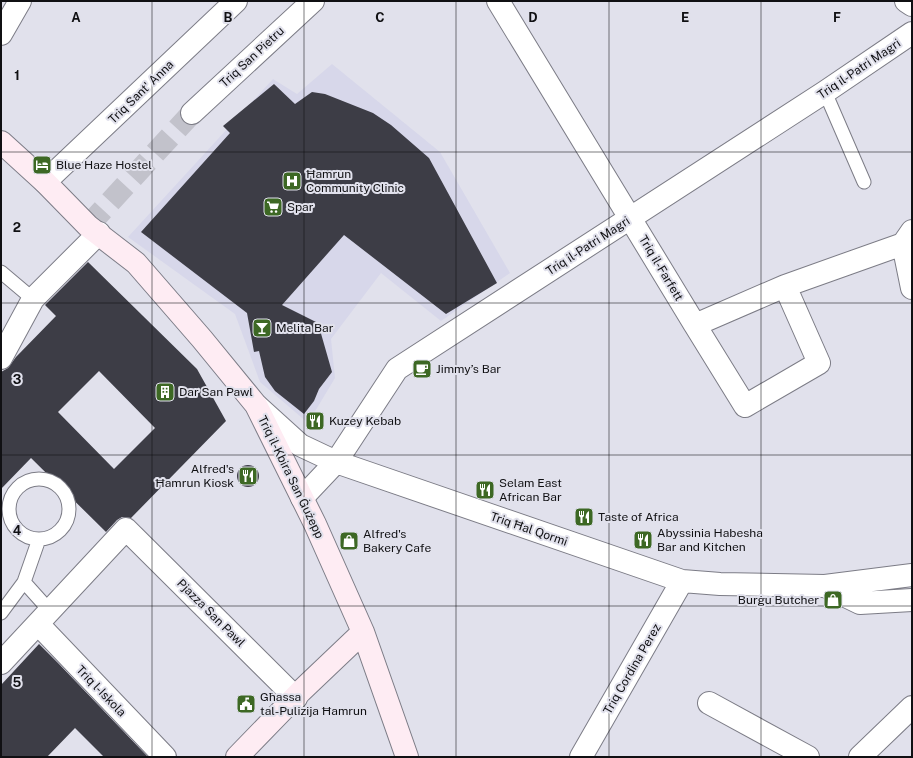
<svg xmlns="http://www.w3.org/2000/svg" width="913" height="758" font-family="'Public Sans',sans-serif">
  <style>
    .built { fill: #d7d7ea }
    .building { fill: #3d3d46; fill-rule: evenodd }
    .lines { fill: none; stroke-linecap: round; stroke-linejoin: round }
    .street-tunnel { stroke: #c2c2cb; stroke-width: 22; stroke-dasharray: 22 11; stroke-linecap: butt }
    .lane-casing { stroke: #7c7c86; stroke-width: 15 }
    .street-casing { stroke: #7c7c86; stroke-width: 24 }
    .secondary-casing { stroke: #7c7c86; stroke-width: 24 }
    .lane { stroke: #fff; stroke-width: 13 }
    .street { stroke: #fff; stroke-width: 22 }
    .secondary { stroke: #feecf3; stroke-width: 22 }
    .grid { fill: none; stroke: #101013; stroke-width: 1; stroke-opacity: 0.55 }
    .labels { text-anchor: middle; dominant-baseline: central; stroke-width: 4; stroke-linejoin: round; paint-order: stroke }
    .street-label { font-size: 12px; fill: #101013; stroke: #e1e1ec }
    .poi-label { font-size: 12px; fill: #101013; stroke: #e1e1ec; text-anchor: start }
    .grid-label { font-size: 13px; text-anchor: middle; font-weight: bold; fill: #101013; stroke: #e1e1ec; stroke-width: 4; stroke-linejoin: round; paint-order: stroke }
  </style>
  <rect width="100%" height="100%" fill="#e1e1ec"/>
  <path class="built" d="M332,64L440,152L510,273L441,321L381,273L331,339L335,378L308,423L260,382L235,314L128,237L273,79L297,94Z"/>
  <path class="building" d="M274,84L295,104L312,92L325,94L373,113L391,125L429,158L497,283L446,314L344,235L282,305L318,323L332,372L319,389L314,401L304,414L275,391L265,377L259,351L254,352L247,313L141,232L230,133L223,126Z
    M88,262L197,369L226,421L131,518L122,517L117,520L106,532L31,458L1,489V372L8,368L16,357L56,316L45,305ZM99,371L155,428L114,469L58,412Z
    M237 476a11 11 0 1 1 22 0a11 11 0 1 1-22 0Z
    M39,644L59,664L148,757H104L75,728L47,757H1V685Z"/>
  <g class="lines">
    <path class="street-tunnel" d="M88,226L192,113"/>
    <defs>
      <path id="lane" d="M825,92L864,182
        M1,272L33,299
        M9 509a30 30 0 1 1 60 0a30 30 0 1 1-60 0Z
        M24,582L50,611
        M1,613L24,582L39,539"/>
      <path id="street" d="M498,1L695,325L785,286L903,244
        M906,1L912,5
        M1,34L20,1
        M192,113L313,1
        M45,182L236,1
        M912,231L903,244L912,288
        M695,325L745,406L819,363L785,286
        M1,358L33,299L99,233
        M257,406L300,445L336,462L682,581L720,584L825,586L912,575
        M302,498L336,462L397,369L825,92L912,33
        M825,586L860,603L912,600
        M38,624L165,757
        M1,663L126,529L296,698
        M709,703L808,757
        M581,757L682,581
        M860,757L912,707"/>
      <path id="secondary" d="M1,142L45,182L88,226L136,263L202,339L256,405L315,524L363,632L407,757
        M237,757L301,691L363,632"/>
    </defs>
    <use href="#lane" class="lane-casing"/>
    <use href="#street" class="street-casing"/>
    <use href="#secondary" class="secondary-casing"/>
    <use href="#lane" class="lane"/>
    <use href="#street" class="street"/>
    <use href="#secondary" class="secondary"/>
  </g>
  <path class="grid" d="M152,1V757M304,1V757M456,1V757M609,1V757M761,1V757M1,152H912M1,303H912M1,455H912M1,606H912"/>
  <defs>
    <symbol id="hotel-square" viewBox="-11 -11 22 22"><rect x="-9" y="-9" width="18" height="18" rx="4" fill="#3d6824" stroke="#e1e1ec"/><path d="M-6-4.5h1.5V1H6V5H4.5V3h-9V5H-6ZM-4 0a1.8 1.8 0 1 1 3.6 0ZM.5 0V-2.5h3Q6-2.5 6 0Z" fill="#fff"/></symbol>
    <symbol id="hospital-square" viewBox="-11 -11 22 22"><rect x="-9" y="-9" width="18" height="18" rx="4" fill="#3d6824" stroke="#e1e1ec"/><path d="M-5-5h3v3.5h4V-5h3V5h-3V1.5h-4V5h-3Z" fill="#fff"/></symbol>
    <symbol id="supermarket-square" viewBox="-11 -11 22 22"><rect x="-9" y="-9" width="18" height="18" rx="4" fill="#3d6824" stroke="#e1e1ec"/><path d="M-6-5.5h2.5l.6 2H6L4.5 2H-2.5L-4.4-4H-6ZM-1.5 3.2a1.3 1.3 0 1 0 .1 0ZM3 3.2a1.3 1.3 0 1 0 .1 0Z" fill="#fff"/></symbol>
    <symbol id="bar-square" viewBox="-11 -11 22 22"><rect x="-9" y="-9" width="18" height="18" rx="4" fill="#3d6824" stroke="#e1e1ec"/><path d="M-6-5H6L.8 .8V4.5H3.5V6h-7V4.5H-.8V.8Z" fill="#fff"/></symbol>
    <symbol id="cafe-square" viewBox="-11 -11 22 22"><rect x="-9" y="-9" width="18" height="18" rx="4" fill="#3d6824" stroke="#e1e1ec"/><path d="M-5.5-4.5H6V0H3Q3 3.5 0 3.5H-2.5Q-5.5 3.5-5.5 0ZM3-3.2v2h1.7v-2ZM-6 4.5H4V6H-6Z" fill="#fff"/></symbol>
    <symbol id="building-square" viewBox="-11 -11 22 22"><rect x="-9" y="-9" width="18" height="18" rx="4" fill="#3d6824" stroke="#e1e1ec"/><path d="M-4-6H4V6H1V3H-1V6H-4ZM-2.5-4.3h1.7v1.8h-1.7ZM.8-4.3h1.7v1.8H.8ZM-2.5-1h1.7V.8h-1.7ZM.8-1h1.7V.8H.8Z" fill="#fff"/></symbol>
    <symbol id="restaurant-square" viewBox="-11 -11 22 22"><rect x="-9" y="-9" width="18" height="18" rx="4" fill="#3d6824" stroke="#e1e1ec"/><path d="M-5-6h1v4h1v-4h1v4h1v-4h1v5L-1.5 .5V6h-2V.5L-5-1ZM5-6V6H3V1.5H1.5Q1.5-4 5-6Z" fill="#fff"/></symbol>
    <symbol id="shop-square" viewBox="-11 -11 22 22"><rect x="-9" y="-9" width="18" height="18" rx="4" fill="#3d6824" stroke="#e1e1ec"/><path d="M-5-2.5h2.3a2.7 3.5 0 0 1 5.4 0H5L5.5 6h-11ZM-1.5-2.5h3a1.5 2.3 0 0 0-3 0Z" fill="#fff"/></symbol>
    <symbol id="civic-square" viewBox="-11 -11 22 22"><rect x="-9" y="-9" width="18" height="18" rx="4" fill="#3d6824" stroke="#e1e1ec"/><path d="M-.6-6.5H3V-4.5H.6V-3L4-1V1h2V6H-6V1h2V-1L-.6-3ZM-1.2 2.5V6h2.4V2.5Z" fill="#fff"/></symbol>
  </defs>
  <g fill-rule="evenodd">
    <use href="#hotel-square" x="31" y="154" width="22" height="22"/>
    <use href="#hospital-square" x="281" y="170" width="22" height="22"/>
    <use href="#supermarket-square" x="262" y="196" width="22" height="22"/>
    <use href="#bar-square" x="251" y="317" width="22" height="22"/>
    <use href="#cafe-square" x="411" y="358" width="22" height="22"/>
    <use href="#building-square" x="154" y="381" width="22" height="22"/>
    <use href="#restaurant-square" x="304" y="410" width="22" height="22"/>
    <use href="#restaurant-square" x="237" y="465" width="22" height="22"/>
    <use href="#restaurant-square" x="474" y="479" width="22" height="22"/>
    <use href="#restaurant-square" x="573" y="506" width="22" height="22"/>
    <use href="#restaurant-square" x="632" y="529" width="22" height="22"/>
    <use href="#shop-square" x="338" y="530" width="22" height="22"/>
    <use href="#shop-square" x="822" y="589" width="22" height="22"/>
    <use href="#civic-square" x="235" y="693" width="22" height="22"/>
  </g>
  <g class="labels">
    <g class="street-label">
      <text transform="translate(252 57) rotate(-43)">Triq San Pietru</text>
      <text transform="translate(859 69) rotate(-34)">Triq il-Patri Magri</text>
      <text transform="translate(141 92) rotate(-44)">Triq Sant' Anna</text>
      <text transform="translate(588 246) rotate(-33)">Triq il-Patri Magri</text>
      <text transform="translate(661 268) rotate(59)">Triq il-Farfett</text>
      <text transform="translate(291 477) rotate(64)">Triq il-Kbira San Ġużepp</text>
      <text transform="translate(529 529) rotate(19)">Triq Ħal Qormi</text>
      <text transform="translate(211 613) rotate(45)">Pjazza San Pawl</text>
      <text transform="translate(632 669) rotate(-60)">Triq Cordina Perez</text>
      <text transform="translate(101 691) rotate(46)">Triq l-Iskola</text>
    </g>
    <g class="poi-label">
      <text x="56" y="165">Blue Haze Hostel</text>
      <text x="306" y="174">Ħamrun<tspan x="306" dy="14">Community Clinic</tspan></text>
      <text x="287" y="207">Spar</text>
      <text x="276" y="328">Melita Bar</text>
      <text x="436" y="369">Jimmy’s Bar</text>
      <text x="179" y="392">Dar San Pawl</text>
      <text x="329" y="421">Kuzey Kebab</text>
      <text x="234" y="469" text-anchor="end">Alfred's<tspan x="234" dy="14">Ħamrun Kiosk</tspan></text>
      <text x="499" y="483">Selam East<tspan x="499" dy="14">African Bar</tspan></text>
      <text x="598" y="517">Taste of Africa</text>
      <text x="657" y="533">Abyssinia Habesha<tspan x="657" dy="14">Bar and Kitchen</tspan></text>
      <text x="363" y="534">Alfred's<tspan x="363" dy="14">Bakery Cafe</tspan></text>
      <text x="819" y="600" text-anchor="end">Burġu Butcher</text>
      <text x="260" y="697">Għassa<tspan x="260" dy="14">tal-Pulizija Ħamrun</tspan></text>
    </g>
  </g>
  <g class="grid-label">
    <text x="76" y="22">A</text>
    <text x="228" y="22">B</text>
    <text x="380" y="22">C</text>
    <text x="533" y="22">D</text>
    <text x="685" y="22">E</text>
    <text x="837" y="22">F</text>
    <text x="17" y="80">1</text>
    <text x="17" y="232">2</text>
    <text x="17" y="384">3</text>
    <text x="17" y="535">4</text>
    <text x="17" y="687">5</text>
  </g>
  <rect width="913" height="758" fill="none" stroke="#101013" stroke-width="4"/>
</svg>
